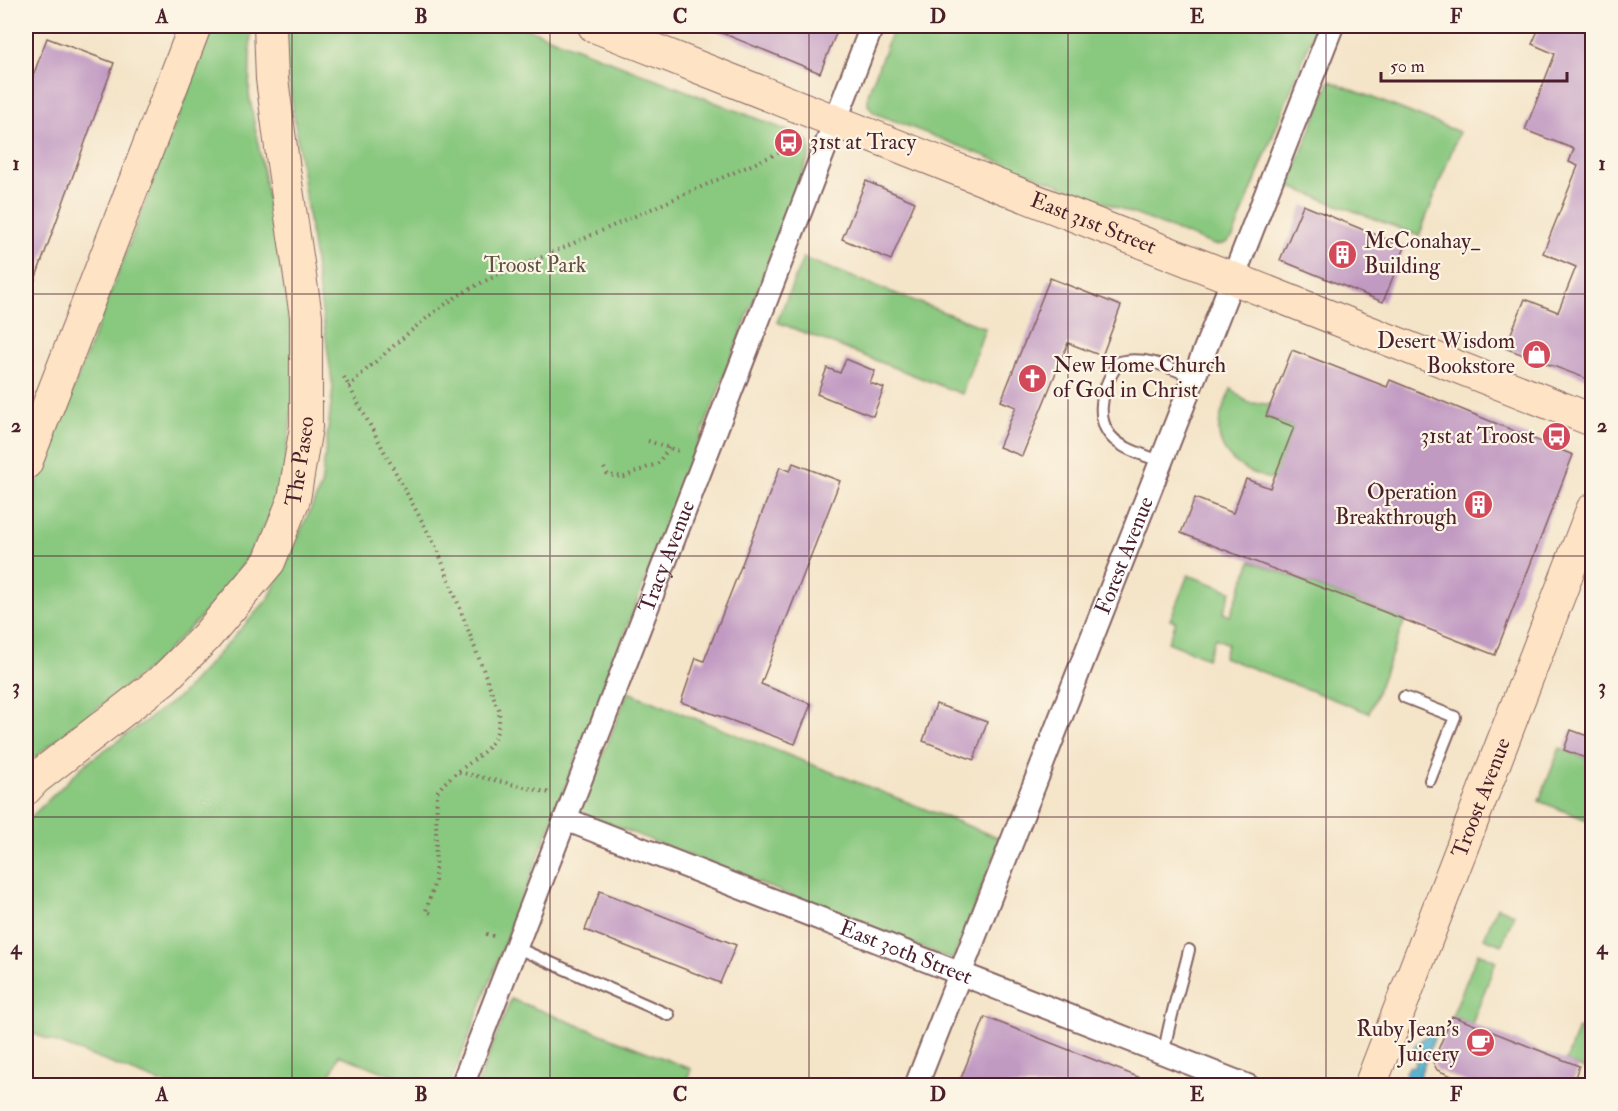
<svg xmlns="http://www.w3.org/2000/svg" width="1618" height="1111" font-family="'IM FELL Double Pica',serif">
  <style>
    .green { fill: #89c87f; stroke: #6a7455; stroke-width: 1.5 }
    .water { fill: #4daecc; stroke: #4c667c; stroke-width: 1.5 }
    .building { fill: #c19ac2 }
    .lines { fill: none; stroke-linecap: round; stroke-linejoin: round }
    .service-casing { stroke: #866462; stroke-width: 14 }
    .minor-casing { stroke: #866462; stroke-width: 26 }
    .secondary-casing { stroke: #866462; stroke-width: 34 }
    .path { stroke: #866462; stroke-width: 4; stroke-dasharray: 1.5 4.5; stroke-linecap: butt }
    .service { stroke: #fff; stroke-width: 10 }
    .minor { stroke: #fff; stroke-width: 22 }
    .secondary { stroke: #fee4c5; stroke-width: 32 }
    .grid { fill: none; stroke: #4a1f2b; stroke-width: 1.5; stroke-opacity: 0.55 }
    .labels { text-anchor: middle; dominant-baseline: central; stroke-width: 4.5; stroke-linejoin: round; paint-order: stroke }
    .poi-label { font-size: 22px; fill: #4a1f2b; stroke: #fcf5e5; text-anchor: end }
    .street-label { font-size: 22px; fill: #4a1f2b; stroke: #fcf5e5 }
    .park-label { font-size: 22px; fill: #5d5244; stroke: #fcf5e5 }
    .neatline { fill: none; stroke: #4a1f2b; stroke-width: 2 }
    .grid-label { font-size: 20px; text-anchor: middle; font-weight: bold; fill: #4a1f2b }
  </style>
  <rect width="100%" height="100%" fill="#fcf5e5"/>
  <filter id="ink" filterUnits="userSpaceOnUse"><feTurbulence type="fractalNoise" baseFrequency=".0167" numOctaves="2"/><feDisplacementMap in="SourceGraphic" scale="12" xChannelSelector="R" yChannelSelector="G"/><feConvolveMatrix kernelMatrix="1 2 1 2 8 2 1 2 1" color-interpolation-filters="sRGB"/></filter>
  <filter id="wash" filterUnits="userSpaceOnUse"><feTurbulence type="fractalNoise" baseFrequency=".008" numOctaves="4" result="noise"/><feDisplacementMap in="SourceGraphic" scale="24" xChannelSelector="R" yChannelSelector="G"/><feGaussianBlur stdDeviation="1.35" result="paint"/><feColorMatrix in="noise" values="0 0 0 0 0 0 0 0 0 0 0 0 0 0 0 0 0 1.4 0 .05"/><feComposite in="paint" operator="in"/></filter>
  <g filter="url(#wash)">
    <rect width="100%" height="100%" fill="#f4e4c8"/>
    <path class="green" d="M213,26H251L249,94L292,330L294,393L285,466L269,518L244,563L203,615L154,664L26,764V512Z
      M281,26H521L801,136L809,142L810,154L450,1085H418L339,1055L327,1085H167L26,1031V822L84,765L180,696L269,598L321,487L333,388Z
      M894,26H1316L1233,237L1224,244L1214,245L874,113L868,105V94Z
      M1330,81L1459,132L1419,236L1288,186Z
      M803,258L985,328L962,394L777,322Z
      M1231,389L1248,403L1270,404L1266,416L1294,427L1274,480C1247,474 1216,457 1219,425C1220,412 1227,400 1231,389Z
      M1251,561L1405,620L1369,713L1223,657L1228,644L1215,638L1207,658L1168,642L1176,622L1170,620L1188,575L1231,591L1223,613L1230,616Z
      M628,692L1001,839L953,960L580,812Z
      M1560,748L1592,761V822L1539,801Z
      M1497,907L1514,914L1502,945L1484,938Z
      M1478,953L1496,961L1472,1024L1452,1016Z
      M511,999L691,1069L685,1085H477Z
      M1578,1028L1592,1034V1072L1566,1061Z"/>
    <path class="water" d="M1428,1034L1435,1036L1416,1085H1411L1405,1072L1410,1066L1414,1067L1416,1061L1412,1054L1415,1045Z"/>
    <g id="blocks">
      <path class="building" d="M705,26H839L820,73Z
        M1540,26H1593V381L1505,348L1525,299L1558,312L1576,267L1543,253L1578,166L1569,162L1574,149L1525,130L1555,54L1532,44Z
        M47,38L114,63L28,299H26V95Z
        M866,181L915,202L891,260L842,239Z
        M1303,205L1405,247L1383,302L1280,260Z
        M1050,278L1121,306L1102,356L1068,343L1022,456L999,447L1016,407L1001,401Z
        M1292,350L1387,387L1390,380L1573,455L1495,655L1181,533L1195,498L1233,513L1246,479L1270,488L1294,427L1266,416Z
        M846,359L875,371L870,383L884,388L873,416L817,394L827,368L840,373Z
        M793,463L840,481L761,684L811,704L795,744L681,702L696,658L704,661L780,467L790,471Z
        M936,704L987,722L974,760L923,741Z
        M1571,730L1593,738V761L1564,750Z
        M600,891L736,945L720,983L585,930Z
        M1452,1016L1579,1066L1572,1086H1475L1437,1070L1433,1062Z
        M985,1017L1156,1084V1086H958Z"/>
    </g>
  </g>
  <g filter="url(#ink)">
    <use href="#blocks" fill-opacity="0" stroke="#866462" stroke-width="1.5"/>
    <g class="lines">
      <defs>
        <path id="service" d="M1160,461C1149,457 1136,453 1125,447C1090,429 1100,389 1119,362C1146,356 1168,367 1193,377
          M1404,697L1455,717L1430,780
          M515,947L669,1015
          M1164,1053C1169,1018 1181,985 1189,950"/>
        <g id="minor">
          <path id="s1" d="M565,819L1248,1086"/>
          <path id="s2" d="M462,1086L872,26"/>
          <path id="s3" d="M916,1086L1332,26"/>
        </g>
        <g id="secondary">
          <path id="s4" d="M594,26L1592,420"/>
          <path d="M26,463L195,26"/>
          <path id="s5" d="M26,789L35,779L164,679L206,637L269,562L294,499L306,427V316L283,163L272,79L270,26"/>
          <path id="s6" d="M1370,1086L1592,510"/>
        </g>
      </defs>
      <use href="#service" class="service-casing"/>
      <use href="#minor" class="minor-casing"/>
      <use href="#secondary" class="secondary-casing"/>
      <path class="path" d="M344,377L438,551L499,711C503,756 459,761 437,792L435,881L426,911L434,914
        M349,387C361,373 376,362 390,349C431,313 464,286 517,268L801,143
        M648,441L682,452
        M604,468L608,475L624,477L658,463L669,448
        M459,772L550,793
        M486,934L496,937"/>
      <use href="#service" class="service"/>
      <use href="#minor" class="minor"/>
      <use href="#secondary" class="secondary"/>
    </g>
  </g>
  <path class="grid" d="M292,26V1086M550,26V1086M809,26V1086M1068,26V1086M1326,26V1086M26,294H1592M26,556H1592M26,817H1592"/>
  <defs>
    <symbol id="bus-disc" viewBox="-11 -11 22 22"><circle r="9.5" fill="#d1495b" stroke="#fcf5e5"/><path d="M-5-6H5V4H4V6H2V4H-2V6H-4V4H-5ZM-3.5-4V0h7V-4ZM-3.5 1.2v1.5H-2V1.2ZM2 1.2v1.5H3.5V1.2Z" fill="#fff"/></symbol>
    <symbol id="building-disc" viewBox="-11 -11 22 22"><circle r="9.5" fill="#d1495b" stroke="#fcf5e5"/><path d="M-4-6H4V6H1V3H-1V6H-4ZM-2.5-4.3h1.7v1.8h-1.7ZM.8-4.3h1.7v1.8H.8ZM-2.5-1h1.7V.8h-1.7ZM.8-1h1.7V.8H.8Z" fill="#fff"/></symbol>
    <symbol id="shop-disc" viewBox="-11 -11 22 22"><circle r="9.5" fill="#d1495b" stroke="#fcf5e5"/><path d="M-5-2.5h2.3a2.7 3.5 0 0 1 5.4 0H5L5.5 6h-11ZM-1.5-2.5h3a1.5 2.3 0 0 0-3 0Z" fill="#fff"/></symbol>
    <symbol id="church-disc" viewBox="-11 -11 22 22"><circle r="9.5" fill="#d1495b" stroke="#fcf5e5"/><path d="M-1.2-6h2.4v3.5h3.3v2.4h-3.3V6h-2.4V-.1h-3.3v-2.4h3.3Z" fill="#fff"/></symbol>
    <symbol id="cafe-disc" viewBox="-11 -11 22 22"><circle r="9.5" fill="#d1495b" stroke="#fcf5e5"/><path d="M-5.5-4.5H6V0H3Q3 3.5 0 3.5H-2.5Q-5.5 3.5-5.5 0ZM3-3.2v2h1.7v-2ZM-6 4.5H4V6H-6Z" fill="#fff"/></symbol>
  </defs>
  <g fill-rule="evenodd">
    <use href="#bus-disc" x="772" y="126" width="33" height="33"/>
    <use href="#building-disc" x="1326" y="238" width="33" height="33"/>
    <use href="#shop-disc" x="1520" y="338" width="33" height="33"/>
    <use href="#church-disc" x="1016" y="362" width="33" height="33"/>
    <use href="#bus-disc" x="1540" y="420" width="33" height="33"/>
    <use href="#building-disc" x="1462" y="488" width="33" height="33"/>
    <use href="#cafe-disc" x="1464" y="1026" width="33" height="33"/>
  </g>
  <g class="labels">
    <g class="poi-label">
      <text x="810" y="142" text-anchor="start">31st at Tracy</text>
      <text x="1364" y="241" text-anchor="start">McConahay_<tspan x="1364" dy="25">Building</tspan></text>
      <text x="1515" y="341">Desert Wisdom<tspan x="1515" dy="25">Bookstore</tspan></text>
      <text x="1053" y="365" text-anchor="start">New Home Church<tspan x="1053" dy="25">of God in Christ</tspan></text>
      <text x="1535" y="436">31st at Troost</text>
      <text x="1457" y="492">Operation<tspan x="1457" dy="25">Breakthrough</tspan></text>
      <text x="1459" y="1029">Ruby Jean's<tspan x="1459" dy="25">Juicery</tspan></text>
    </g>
    <g class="street-label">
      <text stroke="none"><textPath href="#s4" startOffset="537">East 31st Street</textPath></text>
      <text stroke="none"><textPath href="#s5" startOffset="440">The Paseo</textPath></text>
      <text stroke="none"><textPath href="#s2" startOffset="568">Tracy Avenue</textPath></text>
      <text stroke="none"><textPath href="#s3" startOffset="570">Forest Avenue</textPath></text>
      <text stroke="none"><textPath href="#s6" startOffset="309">Troost Avenue</textPath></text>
      <text stroke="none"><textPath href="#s1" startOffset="366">East 30th Street</textPath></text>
    </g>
    <g class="park-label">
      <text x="535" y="265">Troost Park</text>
    </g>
  </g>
  <rect width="1618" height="1111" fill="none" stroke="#fcf5e5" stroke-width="66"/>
  <path d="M1381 72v9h186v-9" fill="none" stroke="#4a1f2b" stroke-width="3"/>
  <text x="1390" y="72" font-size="18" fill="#4a1f2b" stroke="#fcf5e5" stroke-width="4.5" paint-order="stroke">50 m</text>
  <rect x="33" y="33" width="1552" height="1045" class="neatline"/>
  <g class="grid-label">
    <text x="162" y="23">A</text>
    <text x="421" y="23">B</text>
    <text x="680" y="23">C</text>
    <text x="938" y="23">D</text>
    <text x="1197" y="23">E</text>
    <text x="1456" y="23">F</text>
    <text x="16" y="170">1</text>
    <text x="1602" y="170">1</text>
    <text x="16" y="432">2</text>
    <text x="1602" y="432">2</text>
    <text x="16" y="693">3</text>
    <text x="1602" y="693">3</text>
    <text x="16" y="954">4</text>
    <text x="1602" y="954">4</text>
    <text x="162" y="1101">A</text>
    <text x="421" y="1101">B</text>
    <text x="680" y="1101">C</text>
    <text x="938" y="1101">D</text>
    <text x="1197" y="1101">E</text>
    <text x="1456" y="1101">F</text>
  </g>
</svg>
